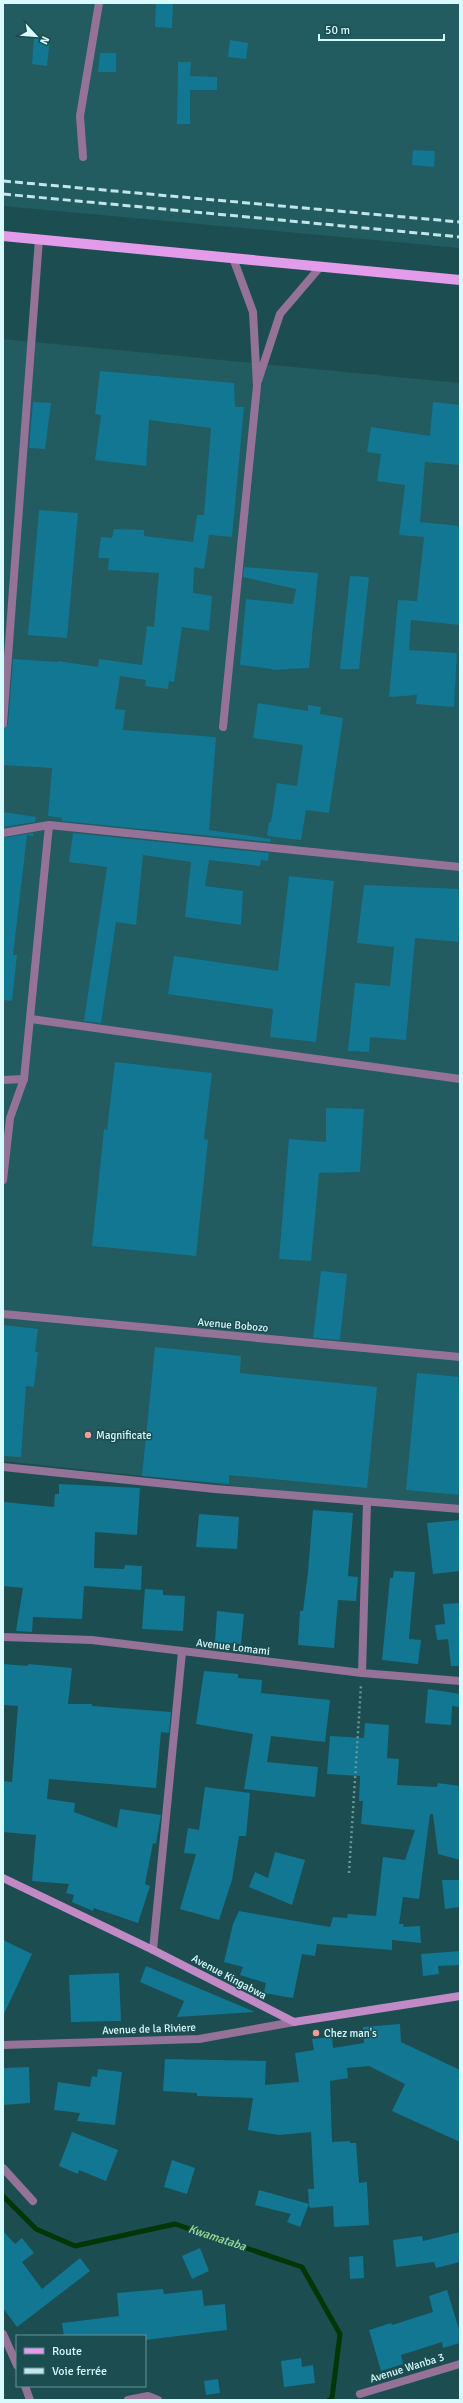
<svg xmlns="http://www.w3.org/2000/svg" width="463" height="2403" font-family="Signika,sans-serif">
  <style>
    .built { fill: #225b60 }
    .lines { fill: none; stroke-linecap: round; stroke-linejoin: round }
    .stream { stroke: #023604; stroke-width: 5 }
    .building { fill: #127793 }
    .path { stroke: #6c979a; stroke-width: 2.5; stroke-dasharray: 2 3; stroke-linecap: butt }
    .lane { stroke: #957298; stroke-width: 8 }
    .street { stroke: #957298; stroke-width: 8 }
    .secondary { stroke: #c18ac7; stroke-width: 8 }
    .primary { stroke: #e29cea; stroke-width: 10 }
    .rail { stroke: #c1e5e8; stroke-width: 3; stroke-dasharray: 8 4; stroke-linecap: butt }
    .poi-dot { fill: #f59b97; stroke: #1c4d51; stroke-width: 1.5 }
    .labels { text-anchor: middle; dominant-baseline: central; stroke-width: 3; stroke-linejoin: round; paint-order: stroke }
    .street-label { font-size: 11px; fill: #d8fafd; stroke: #1c4d51 }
    .poi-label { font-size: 11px; fill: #d8fafd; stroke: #1c4d51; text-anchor: start }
    .water-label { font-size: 12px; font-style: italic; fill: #9be297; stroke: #1c4d51 }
  </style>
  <rect width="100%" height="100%" fill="#1c4d51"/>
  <path class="built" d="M3,3H460V248L3,206Z
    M3,339L460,383V1510L3,1461Z"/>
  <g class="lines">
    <path class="stream" d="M3,2196L36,2229L75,2246L175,2224L302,2267L340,2334L332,2398L329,2400"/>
  </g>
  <path class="building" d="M156,3H173L172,28L155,27Z
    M34,37L50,38L47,66L32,64Z
    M230,40L248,43L246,59L228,57Z
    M100,53H116V72H98Z
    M178,62H191L190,76L217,77V90H190V124H177Z
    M413,150L435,151L434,167L412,165Z
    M100,371L234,383L235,407H244L232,537L209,535L204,569L194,567L193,593L212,596L209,631L182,627L174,682L169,681L168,689L145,686L146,680L120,676L115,709L125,710L123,730L216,737L209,830L271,839L270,842L62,821V818L48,816L52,768L3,765L4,729L8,724L13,659L58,662V661L98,667L99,659L142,665L147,626L154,627L159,573L108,570L109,558H98L101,537L112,538L114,529L144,530V536L193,542L197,515H204L211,428L149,420L146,466L95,460L101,415L95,414Z
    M33,402L51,403L45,449L29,448Z
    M433,402L460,405V465L425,462L420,522L460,526V625L411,620L409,650L457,653L454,707L416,704L417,695L389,697L398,600L417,601L424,537L399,535L405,485L377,481L381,454L367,452L371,427L430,436Z
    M39,510L78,513L67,638L28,635Z
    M244,567L318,573L309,668L272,670V669L240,665L246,599L293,604L296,589L243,577Z
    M350,576L369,577L359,669H340Z
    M258,703L308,711V705L321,707L320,714L343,718L329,813L306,810L301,840L267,836L269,822H271L277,783L297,786L303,745L253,738Z
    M3,812L36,817L35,822L3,827Z
    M33,833V836L27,835L13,955H17L12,1001L3,1000V838Z
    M73,833L269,853L268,861L261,860L260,866L209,860L205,886L243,891L241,925L185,917L191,862L143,855L136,925L116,922L101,1023L84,1021L107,867L69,862Z
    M289,876L334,881L316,1042L270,1037L273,1009L168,994L174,956L278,971Z
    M364,885L460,889V942L415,938L406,1040L370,1037L369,1052L348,1051L355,983L390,986L394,947L357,943Z
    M115,1062L212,1073L204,1139L208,1140L196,1256L92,1246L104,1129L107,1130Z
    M326,1108L364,1109L360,1172L319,1173L311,1261L279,1259L289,1139L326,1142Z
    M321,1271L347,1274L340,1340L313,1338Z
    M3,1325L38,1329L35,1352H38L34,1387L26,1386L21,1457L3,1456Z
    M155,1347L241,1356L240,1373L377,1387L367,1488L229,1475V1484L142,1476Z
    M417,1373L460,1377V1495L406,1490Z
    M59,1484L140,1488L137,1535L95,1532L94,1568L124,1569L125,1565L142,1566L141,1590L84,1586L82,1619L33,1617L32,1632L16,1631L23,1588L3,1586L4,1502L54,1507L55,1494H59Z
    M313,1510L353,1513L348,1576L358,1577L356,1601L338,1600L334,1648L298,1645L300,1611H303L308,1572Z
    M199,1514L239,1517L237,1549L196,1547Z
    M460,1520V1571L433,1574L427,1523Z
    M394,1571L415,1572L409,1639L421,1640L418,1664L382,1660L390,1578H393Z
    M145,1589L163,1590V1595L185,1596L183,1631L142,1629Z
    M460,1603V1666H451L448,1639L437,1640L435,1625L445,1624L443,1604Z
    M217,1611L244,1614L241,1644L215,1642Z
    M3,1664L28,1666V1664L72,1668L68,1704H92V1706L171,1712L169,1733L161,1732L156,1788L49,1779L47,1799L75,1803L74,1812L117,1828L120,1809L161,1815L156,1844L153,1843L145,1884L150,1886L138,1923L94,1908L93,1911L72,1902L74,1895L66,1893L69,1884L32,1881L36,1835L3,1832V1781L12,1782L18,1706L3,1705Z
    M204,1671L238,1674V1678L262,1680L261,1693L330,1700L325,1742L271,1736L267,1762L318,1767L315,1797L244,1789L253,1734L196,1724Z
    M428,1689L460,1694V1707L452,1706L451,1725L425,1723Z
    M365,1723L389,1725L387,1758L399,1759L397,1785L437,1787L438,1783L460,1786V1860L438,1854L433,1814H430L419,1899L403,1897L399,1924H404L403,1927L420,1926L421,1943L392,1940V1950L317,1944L315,1956L302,1954L293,1998L264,1993L266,1983L240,1975L243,1967L224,1962L233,1924L239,1911L330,1927L333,1917L347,1918L348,1914L376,1916L383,1857L405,1860L415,1830L361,1824L363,1801H359L360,1776L327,1774L330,1736L364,1738Z
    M205,1787L250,1793L246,1836H239L232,1880L219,1920L180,1909L196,1854L184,1853L188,1828L199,1830Z
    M275,1852L305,1860L292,1905L249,1887L255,1872L268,1878Z
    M442,1880H460V1907L445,1909Z
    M3,1940L32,1954L3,2016Z
    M460,1951V1965L438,1966L439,1974L423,1976L421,1954Z
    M146,1966L255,2012L177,2017L184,2001L140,1982Z
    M119,1973L121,2021L71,2022L69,1975Z
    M400,2024L401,2042L460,2070V2142L392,2111L405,2084L369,2066L347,2068L348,2078L330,2081L332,2142L350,2141V2143H356L359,2183L367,2182L369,2225L334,2227L333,2206L310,2208L309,2204L300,2227L287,2222L291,2214L255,2205L259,2190L309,2204L308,2189H314L311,2132L279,2135L248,2130L253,2098L197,2096V2093L163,2091L165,2059L266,2061L265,2085L299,2082L295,2053L314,2050L312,2039L332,2037L333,2048L364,2043L363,2027Z
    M29,2067L30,2103L3,2105V2068Z
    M98,2069L122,2072L115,2125L77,2121L80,2113L54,2110L58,2082L90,2087L92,2076L97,2077Z
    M72,2132L118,2150L106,2181L79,2170L78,2174L59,2166Z
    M172,2160L195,2168L187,2194L164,2187Z
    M3,2231L15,2244L22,2238L34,2253L22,2262L42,2289L80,2258L90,2271L17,2327L3,2308Z
    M460,2232V2262L436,2268L434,2262L396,2267L393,2240L422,2236L423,2241Z
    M200,2248L209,2271L192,2279L182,2256Z
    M363,2256L364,2278L350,2279L349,2257Z
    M163,2289L164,2294L202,2290L204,2306L225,2304L227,2330L145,2340V2336H64L62,2323L119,2316L117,2293Z
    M447,2290L460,2333V2343L443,2348L442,2342L401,2355L403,2364L381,2371L369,2330L391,2323L392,2325L433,2312L429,2296Z
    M301,2358L302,2367L313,2365L315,2383L284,2387L281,2361Z
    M218,2379L220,2393L206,2395L204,2381Z"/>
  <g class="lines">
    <path class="path" d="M349,1873L361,1685"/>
    <path class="lane" d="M258,381L280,314L321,266
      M223,727L257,386L253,312L233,258
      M3,1080L24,1079
      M3,1467L215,1489L460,1509"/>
    <path class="street" d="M83,157L80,116L99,3
      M3,724L39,239
      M3,833L49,825L460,867
      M31,1019L460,1079
      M3,1180L10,1118L24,1079L49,825
      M3,1314L460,1357
      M3,1637L92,1640L362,1673L460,1681
      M362,1673L367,1502
      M153,1950L182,1652
      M3,2045L199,2039L294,2022
      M3,2168L33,2201
      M3,2334L17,2365
      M25,2386L30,2400
      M360,2394L460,2364
      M128,2400L148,2396L158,2400"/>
    <path class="secondary" d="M3,1878L153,1950L294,2022L460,1996"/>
    <path class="primary" d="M3,236L460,280"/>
    <path class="rail" d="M3,181L460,222
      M3,194L460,237"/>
  </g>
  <g class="poi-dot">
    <circle cx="88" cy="1435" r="4"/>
    <circle cx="316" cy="2033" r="4"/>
  </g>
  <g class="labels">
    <g class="street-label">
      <text transform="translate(233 1325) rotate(5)">Avenue Bobozo</text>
      <text transform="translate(233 1647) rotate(7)">Avenue Lomami</text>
      <text transform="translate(229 1977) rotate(28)">Avenue Kingabwa</text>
      <text transform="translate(149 2029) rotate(-2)">Avenue de la Riviere</text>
      <text transform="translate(407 2368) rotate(-17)">Avenue Wanba 3</text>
    </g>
    <g class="poi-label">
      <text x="96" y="1435">Magnificate</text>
      <text x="324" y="2033">Chez man's</text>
    </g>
    <g class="water-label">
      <text transform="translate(217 2238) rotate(18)">Kwamataba</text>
    </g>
  </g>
  <rect width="463" height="2403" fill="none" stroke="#d8fafd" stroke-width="8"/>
  <rect x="16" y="2335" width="130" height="52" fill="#1c4d51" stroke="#679296"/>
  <rect x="24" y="2348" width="20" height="6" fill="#e29cea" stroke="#679296"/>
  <text x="52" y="2355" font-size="12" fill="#d8fafd">Route</text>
  <rect x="24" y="2368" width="20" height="6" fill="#c1e5e8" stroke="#679296"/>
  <text x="52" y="2375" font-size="12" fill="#d8fafd">Voie ferrée</text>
  <g transform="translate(36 36) rotate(116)" stroke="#1c4d51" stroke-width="3" paint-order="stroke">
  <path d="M0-3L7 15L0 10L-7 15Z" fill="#d8fafd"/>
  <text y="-6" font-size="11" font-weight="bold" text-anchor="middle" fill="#d8fafd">N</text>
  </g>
  <path d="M319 34v6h125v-6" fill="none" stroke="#d8fafd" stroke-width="2"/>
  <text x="325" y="34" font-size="12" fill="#d8fafd" stroke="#1c4d51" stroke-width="3" paint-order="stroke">50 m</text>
</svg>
